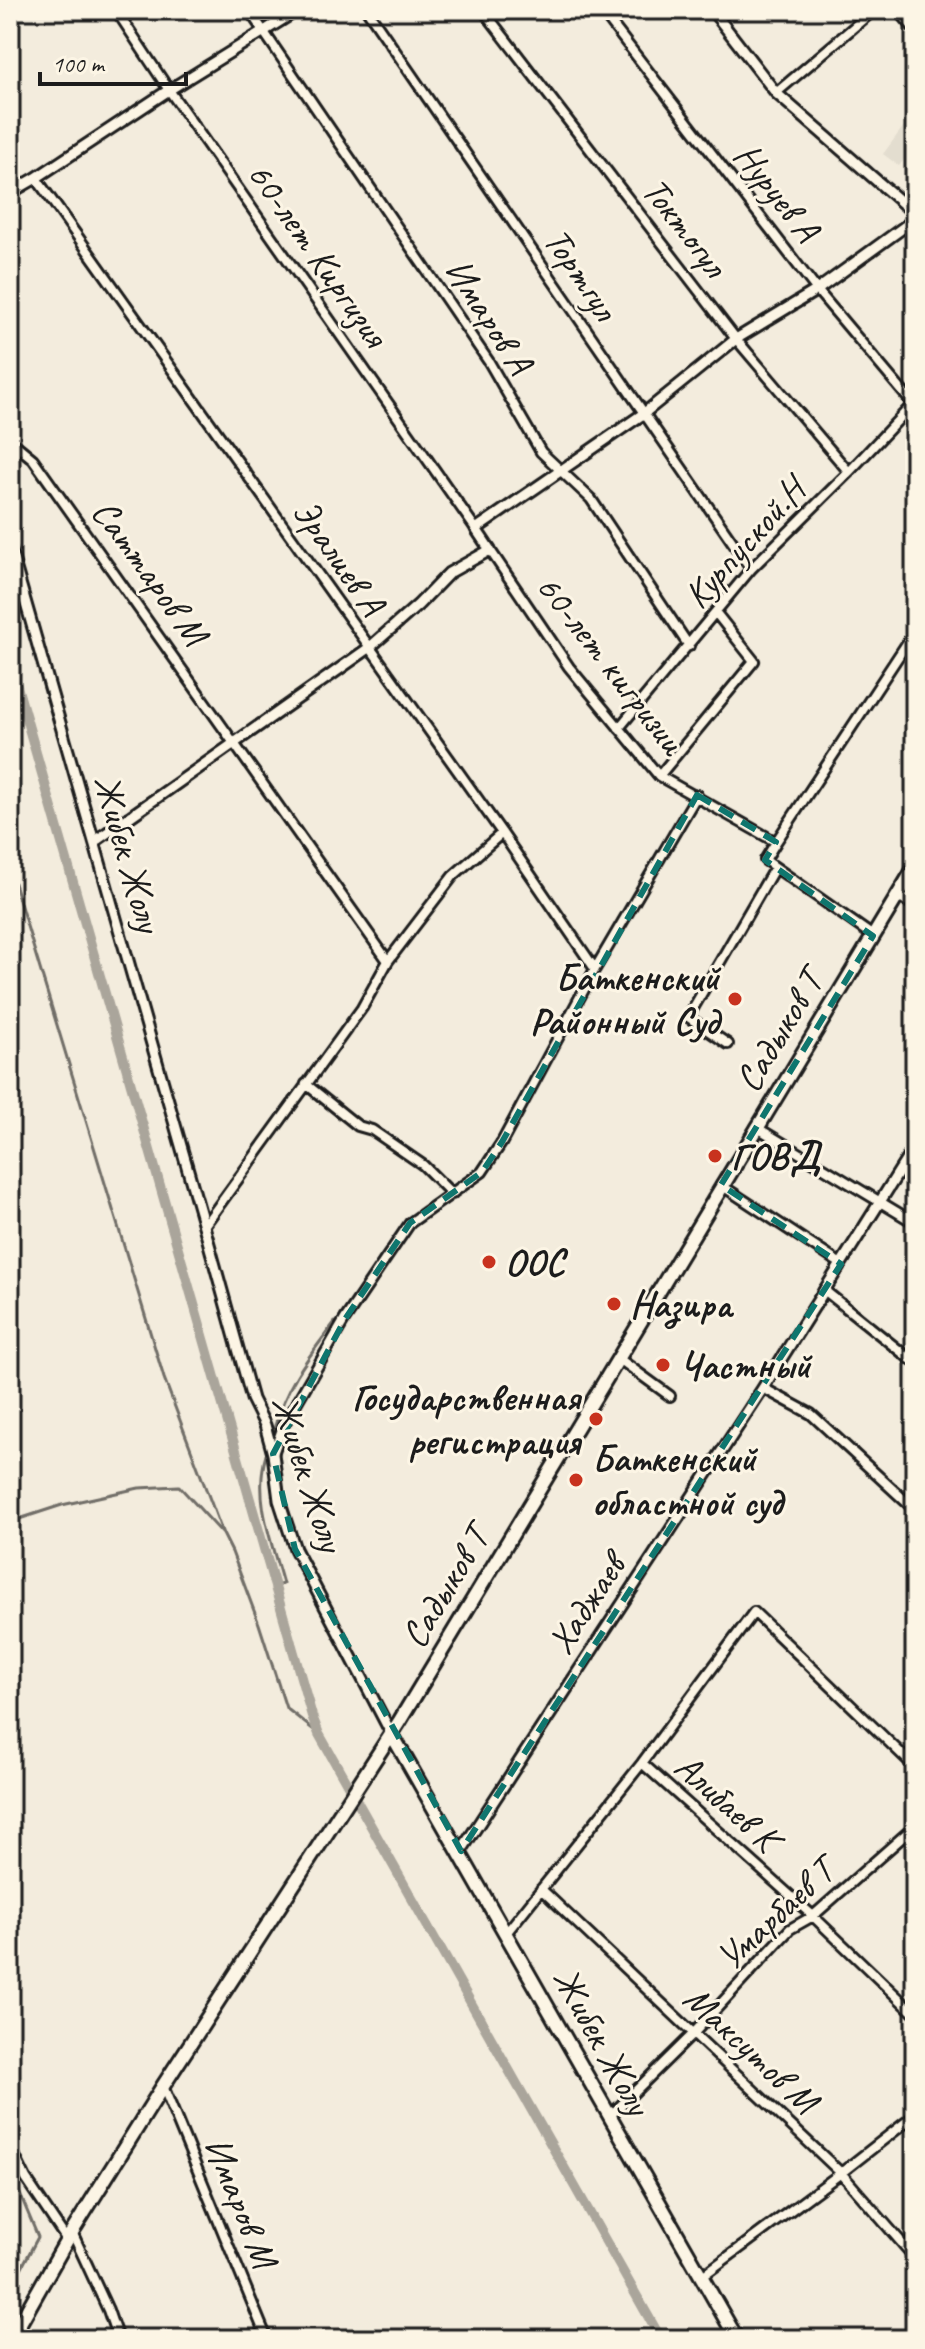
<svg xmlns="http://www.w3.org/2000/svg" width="925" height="2349" font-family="Caveat,sans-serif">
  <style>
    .built { fill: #e3ddcf }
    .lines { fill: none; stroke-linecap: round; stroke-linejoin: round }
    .stream { stroke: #716e68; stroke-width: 3 }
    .canal { stroke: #aaa59b; stroke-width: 10 }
    .minor-casing { stroke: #1c1c1c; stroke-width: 14 }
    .tertiary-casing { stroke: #1c1c1c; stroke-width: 15 }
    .primary-casing { stroke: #1c1c1c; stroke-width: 18 }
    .trunk-casing { stroke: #1c1c1c; stroke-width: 18 }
    .minor { stroke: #fcf5e5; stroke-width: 8 }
    .tertiary { stroke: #fcf5e5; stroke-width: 9 }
    .primary { stroke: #fcf5e5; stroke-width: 12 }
    .trunk { stroke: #fcf5e5; stroke-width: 12 }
    .marked { fill: none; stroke: #0f766e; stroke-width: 6; stroke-dasharray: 16 10; stroke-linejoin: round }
    .poi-dot { fill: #c8321e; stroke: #fcf5e5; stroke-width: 3 }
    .labels { text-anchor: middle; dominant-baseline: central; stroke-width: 6; stroke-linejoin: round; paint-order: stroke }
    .street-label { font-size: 38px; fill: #1c1c1c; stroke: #fcf5e5 }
    .poi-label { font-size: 38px; font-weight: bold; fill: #1c1c1c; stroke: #fcf5e5; text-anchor: start }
  </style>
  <rect width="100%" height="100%" fill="#f3ecdd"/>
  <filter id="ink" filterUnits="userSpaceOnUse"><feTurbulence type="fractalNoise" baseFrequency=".0125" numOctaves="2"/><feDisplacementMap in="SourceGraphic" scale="16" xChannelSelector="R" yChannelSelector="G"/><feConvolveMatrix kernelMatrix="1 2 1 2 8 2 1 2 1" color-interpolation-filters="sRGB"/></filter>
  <g filter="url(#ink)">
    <path class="built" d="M915,111V146L899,166L883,154Z"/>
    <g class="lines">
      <path class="stream" d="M10,870L164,1378L223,1534
        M274,1429C287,1383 307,1359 335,1322
        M266,1455C253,1497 272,1543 283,1584L275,1586
        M10,1522L62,1505L139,1488L179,1486L223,1534L232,1552L259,1624L286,1708L319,1734
        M10,2170L38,2237L10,2289"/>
      <path class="canal" d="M10,662L312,1716L319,1734L661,2339"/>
      <defs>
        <path id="minor" d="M116,10L169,90L476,529
          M249,10L489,362L541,452L591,499L689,646
          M367,10L751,569
          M483,10L736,339L849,472
          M601,10L817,290L913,404
          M898,10L915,30
          M716,16L726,10
          M776,93L874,10
          M36,178L502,833L595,969
          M10,448L16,445L33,459L388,961
          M490,550L569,667L659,776L776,842L765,860L873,936
          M619,728L751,569L849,472L914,403
          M659,776L754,661L716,613
          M776,842L915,631
          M728,1044L688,1017L775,867
          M306,1084L358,1126L372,1130L423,1165L452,1194
          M756,1127L915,1223
          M721,1185L841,1264
          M204,1226L362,1008L388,961L453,876L502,833
          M824,1290L915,1363
          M618,1358L670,1396
          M763,1388L811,1414L915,1510
          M273,1454L283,1426L345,1319L410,1223L482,1172L502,1142L595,969L697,795
          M642,1763L813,1916L915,2014
          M541,1889L841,2173L915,2258
          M507,1932L642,1763L754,1612L915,1767
          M163,2086L267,2339
          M610,2116L693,2034L790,1929L813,1916L915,1826
          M10,2146L26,2179L67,2240
          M72,2232L108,2310L118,2339
          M701,2277L841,2173L915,2115"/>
        <path id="tertiary" d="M712,10L776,93L915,214
          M10,193L36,178L169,90L298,10
          M10,548L204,1226L252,1399L265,1425L273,1454L279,1500L295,1549L391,1733
          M94,842L369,648L418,605L449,573L490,550L476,529L643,414L736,339L817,290L915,219
          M898,895L915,906
          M461,1851L763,1388L915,1146"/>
        <path id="primary" d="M391,1733L737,2339"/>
        <path id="trunk" d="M11,2339L67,2240L163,2086L399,1722L915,867"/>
      </defs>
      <use href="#minor" class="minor-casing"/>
      <use href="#tertiary" class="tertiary-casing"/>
      <use href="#primary" class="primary-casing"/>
      <use href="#trunk" class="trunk-casing"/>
      <use href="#minor" class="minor"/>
      <use href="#tertiary" class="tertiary"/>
      <use href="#primary" class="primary"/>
      <use href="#trunk" class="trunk"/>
    </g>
  </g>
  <path class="marked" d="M697,795L776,842L765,860L873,936L721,1185L841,1264L461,1851L295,1549L273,1454L345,1319L410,1223L482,1172L502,1142Z"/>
  <g class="poi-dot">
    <circle cx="735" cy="999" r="8"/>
    <circle cx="715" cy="1156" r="8"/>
    <circle cx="489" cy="1262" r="8"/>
    <circle cx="614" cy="1304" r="8"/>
    <circle cx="663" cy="1365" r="8"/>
    <circle cx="596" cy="1419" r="8"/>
    <circle cx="576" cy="1480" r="8"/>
  </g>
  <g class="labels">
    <g class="street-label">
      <text transform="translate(777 192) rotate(52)">Нуруев А</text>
      <text transform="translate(685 227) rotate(52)">Токтогул</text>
      <text transform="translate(318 254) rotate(55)">60-лет Киргизия</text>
      <text transform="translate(581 274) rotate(56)">Тортгул</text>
      <text transform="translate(489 316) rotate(57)">Имаров А</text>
      <text transform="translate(744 543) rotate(-48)">Курпуской.Н</text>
      <text transform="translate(339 557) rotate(55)">Эралиев А</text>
      <text transform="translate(150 572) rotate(54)">Саттаров М</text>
      <text transform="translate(611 664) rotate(52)">60-лет кигризии</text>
      <text transform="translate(128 853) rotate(74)">Жибек Жолу</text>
      <text transform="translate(779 1031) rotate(-59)">Садыков Т</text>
      <text transform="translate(308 1473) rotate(72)">Жибек Жолу</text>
      <text transform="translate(445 1587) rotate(-59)">Садыков Т</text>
      <text transform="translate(586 1604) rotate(-57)">Хаджаев</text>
      <text transform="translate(727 1802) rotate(42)">Алибаев К</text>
      <text transform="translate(775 1914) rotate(-43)">Умарбаев Т</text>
      <text transform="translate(602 2041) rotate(61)">Жибек Жолу</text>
      <text transform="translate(751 2049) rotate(43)">Максутов М</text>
      <text transform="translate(241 2202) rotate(68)">Имаров М</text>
    </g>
    <g class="poi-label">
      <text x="719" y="977" text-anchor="end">Баткенский<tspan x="719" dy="44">Районный Суд</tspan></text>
      <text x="731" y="1156">ГОВД</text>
      <text x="505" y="1262">ООС</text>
      <text x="630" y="1304">Назира</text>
      <text x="679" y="1365">Частный</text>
      <text x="580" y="1397" text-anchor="end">Государственная<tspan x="580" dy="44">регистрация</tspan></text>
      <text x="592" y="1458">Баткенский<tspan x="592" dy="44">областной суд</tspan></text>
    </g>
  </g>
  <rect width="925" height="2349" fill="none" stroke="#fcf5e5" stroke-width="40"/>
  <rect x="20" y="20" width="885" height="2309" fill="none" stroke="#1c1c1c" stroke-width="3" filter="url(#ink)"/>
  <path d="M40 72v12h146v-12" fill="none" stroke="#1c1c1c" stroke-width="4"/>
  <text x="52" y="72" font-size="24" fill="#1c1c1c" stroke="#fcf5e5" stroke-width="6" paint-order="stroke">100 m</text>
</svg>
